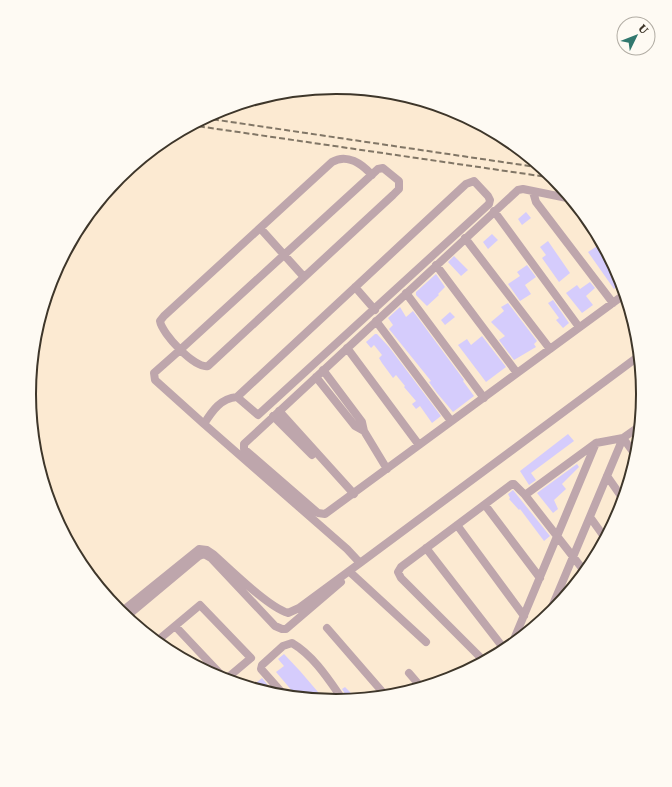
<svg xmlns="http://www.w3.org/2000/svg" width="672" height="787" font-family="'Roboto Serif',serif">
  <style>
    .building { fill: #d5ccfc }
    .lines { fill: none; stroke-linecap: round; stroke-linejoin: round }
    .minor { stroke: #bea6ac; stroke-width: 8 }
    .rail { stroke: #817666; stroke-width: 2; stroke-dasharray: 6 3; stroke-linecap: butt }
    .rim { fill: none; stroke: #3e362a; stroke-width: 2 }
  </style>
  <rect width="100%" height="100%" fill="#fcead2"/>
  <path class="building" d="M526,212L531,218L522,225L518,219Z
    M492,234L498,240L488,249L483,242Z
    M548,241L570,273L559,282L542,258L546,255L540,247Z
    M602,243L606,250L602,253L612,266L614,265L622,283L614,289L588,252Z
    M454,256L468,270L461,276L448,262Z
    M527,265L536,277L525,285L531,294L520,301L508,284L520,276L517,272Z
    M436,274L445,287L438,294L439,295L427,306L416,295V292Z
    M590,282L595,288L586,296L593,305L582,313L566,293L577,285L580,289Z
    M553,300L569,323L563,328L556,320L559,318L548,303Z
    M508,303L537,341L534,344L536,347L514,360L499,340L505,336L491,322L504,311L501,307Z
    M400,307L406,317L413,311L464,380L463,381L474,396L453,412L437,393L429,382L431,381L389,329L393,325L388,318Z
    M450,312L455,317L445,325L441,320Z
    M375,334H377L389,347L441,416L432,423L420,406L416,409L412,404L416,401L404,387L405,386L396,375L393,378L382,363L379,358L382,355L374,345L371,348L366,342Z
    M482,336L506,367L486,382L458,345L467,339L471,345Z
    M568,434L574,441L531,473L536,480L529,485L520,471Z
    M577,464L579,467L562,484L566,489L554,500L558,509L553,513L537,493Z
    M513,490L550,536L544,541L520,509L519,510L509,499L510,498L508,494Z
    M284,654L300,671L324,699L297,697L293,692L276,672L284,666L278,659Z
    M262,678L276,695L251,687Z
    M345,687L350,692L355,699H348L342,689Z"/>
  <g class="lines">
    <path class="minor" d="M533,192L536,202L613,303
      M572,199L523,189L518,190L244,444V449L318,513L325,514L625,294
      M494,211L579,327
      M260,228L304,277
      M465,238L550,349
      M436,265L517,373
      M355,287L375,310
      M406,293L484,398
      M376,321L451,421
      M347,348L419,445
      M323,370L362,422L364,431L387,469
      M316,377L355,426L364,431
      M279,411L354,494
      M273,416L312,455
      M204,424L155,380L154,373L180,350L378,169L383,168L399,181V189L393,195L208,366C195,369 162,334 160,321L164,316L332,162C347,153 362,164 372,175
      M607,476L623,499
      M525,495L585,572
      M485,505L540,578
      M590,517L605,538
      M457,525L524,616
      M426,548L505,650
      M360,563L639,356
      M351,573L426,642
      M121,612L199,549L207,550L213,554C230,569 268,607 288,613L299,608L360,563L347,549L204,424C212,411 221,398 237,397L466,184L474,181L488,196L490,200L489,204L258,415L237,397
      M549,614L623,438L640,426
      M126,617L199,556L204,554L211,558L275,626L282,629H286L341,582
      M176,627L225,679
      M327,628L386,696
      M157,641L200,605L251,658L226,679
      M512,644L596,443L623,438L636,456
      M484,661L401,578L398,572L401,567L512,484H514L525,495L596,443
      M409,673L421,687
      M284,695L261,669L262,665L283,646L292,643C314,656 329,680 343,700"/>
    <path class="rail" d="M204,118L543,168
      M190,125L554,178"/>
  </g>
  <path d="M0 0H672V787H0ZM36 394a300 300 0 1 1 600 0a300 300 0 1 1-600 0Z" fill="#fefaf3" fill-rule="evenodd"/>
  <path class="rim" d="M36 394a300 300 0 1 1 600 0a300 300 0 1 1-600 0Z"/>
  <g transform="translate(636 36) rotate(47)"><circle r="19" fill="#fefaf3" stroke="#b1aca3"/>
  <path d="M0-3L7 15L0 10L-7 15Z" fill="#31786e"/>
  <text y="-6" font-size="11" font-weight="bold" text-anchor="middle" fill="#3e362a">U</text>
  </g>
</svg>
